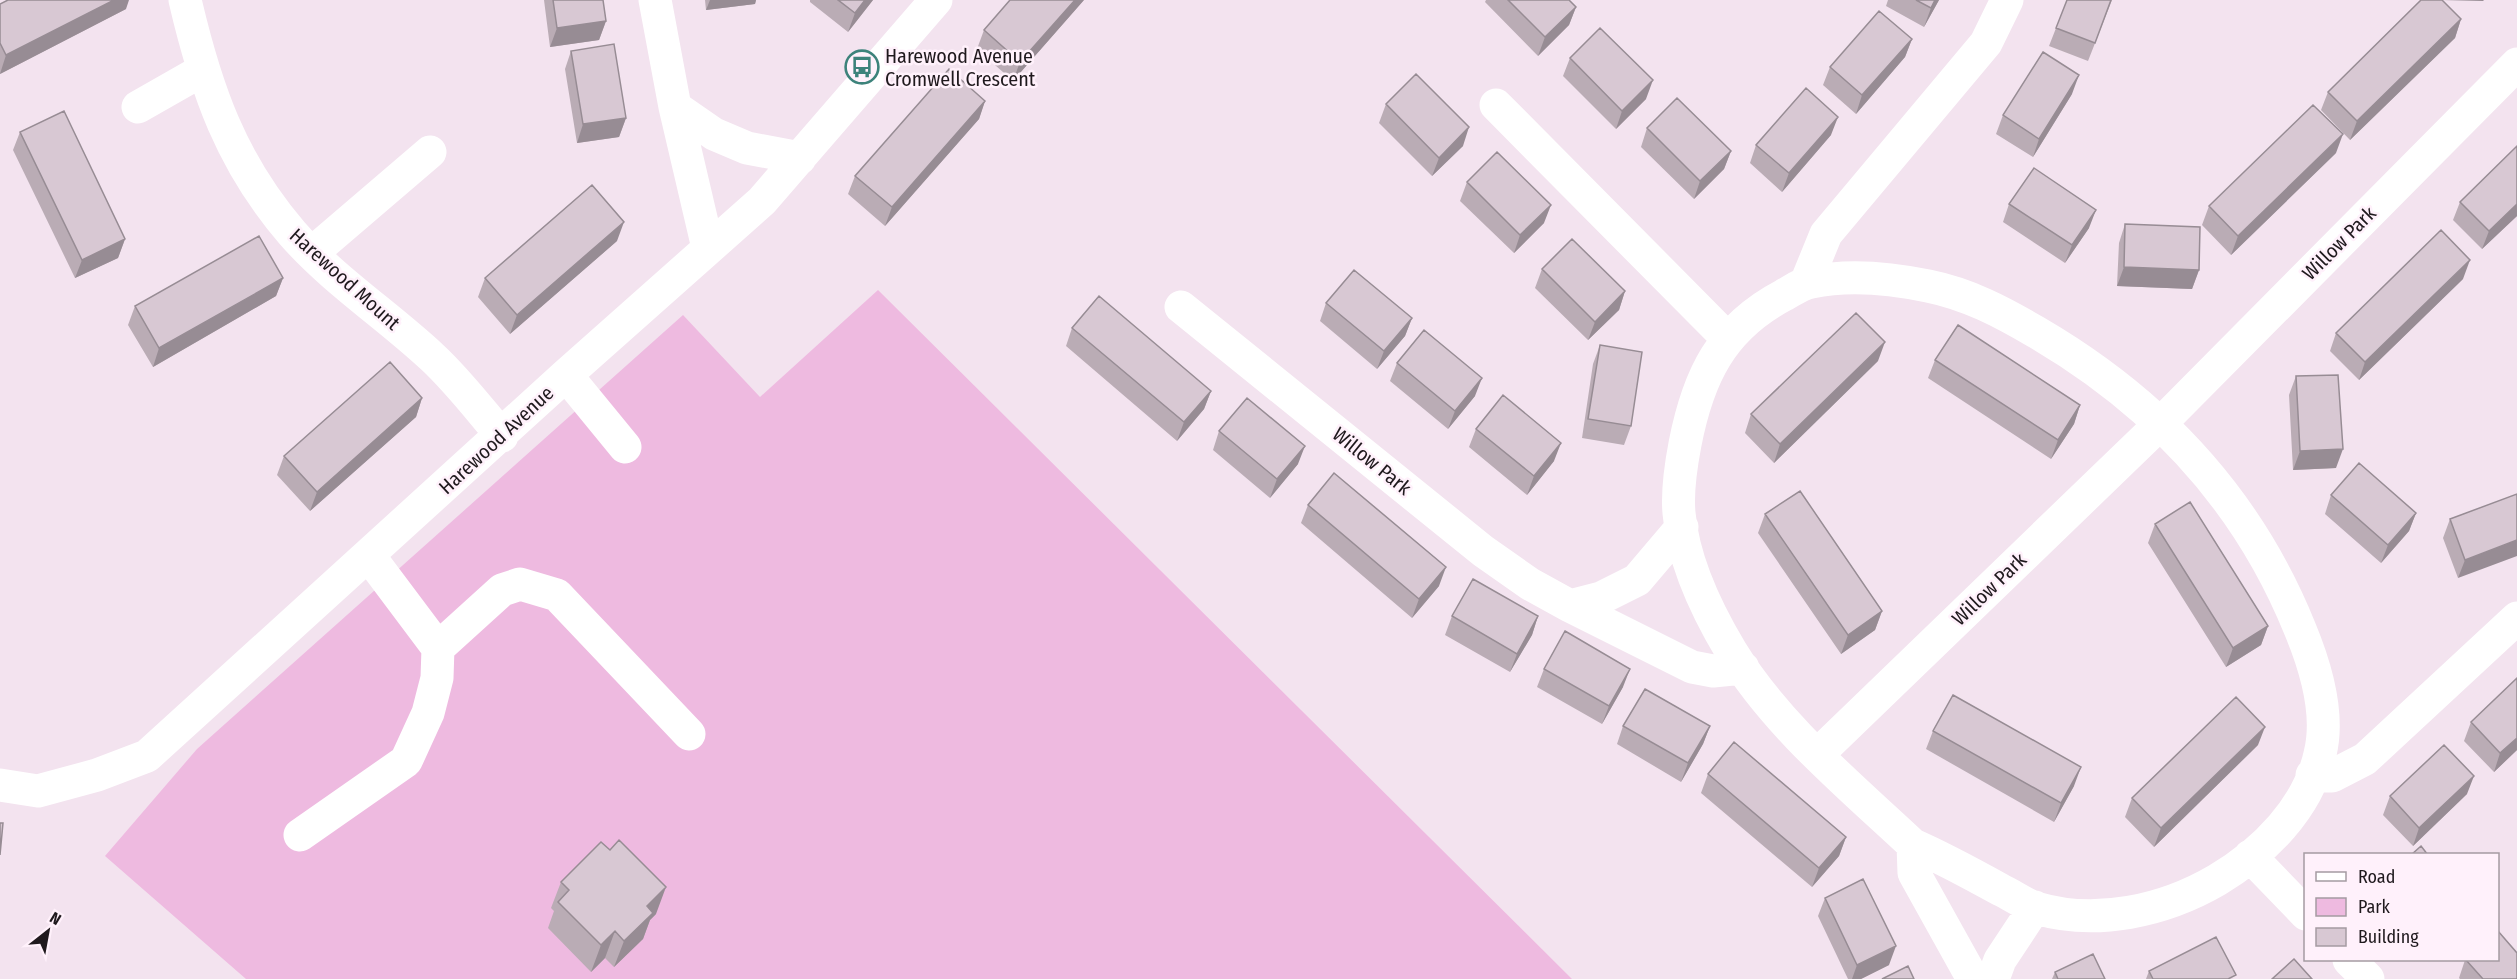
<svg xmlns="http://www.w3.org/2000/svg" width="2517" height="979" font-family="'Fira Sans Condensed',sans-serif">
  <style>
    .green { fill: #eebae0 }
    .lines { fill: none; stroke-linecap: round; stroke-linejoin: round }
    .minor { stroke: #fff; stroke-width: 33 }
    .wall { fill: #baacb5 }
    .shaded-wall { fill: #978c94 }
    .building { fill: #d8c8d3; stroke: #978c94; stroke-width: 1.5 }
    .labels { text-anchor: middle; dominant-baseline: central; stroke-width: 5; stroke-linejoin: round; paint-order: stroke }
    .poi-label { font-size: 20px; fill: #1f191d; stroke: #fff1fb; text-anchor: start }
    .street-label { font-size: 20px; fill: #1f191d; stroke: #fff1fb }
  </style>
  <rect width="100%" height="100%" fill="#f3e3ef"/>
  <path class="green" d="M878,290L1572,979H246L105,856L197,749L683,315L760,397Z"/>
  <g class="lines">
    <path class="minor" d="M185,0C206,90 231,162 292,233C333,280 387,315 432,357C458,381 479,409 502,436
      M655,0L675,107L708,248
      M1496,105L1728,339
      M138,107L203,70
      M675,107L714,134L747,148L800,158
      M312,253L430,152
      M1806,283L1826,234L1986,43L2007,0
      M1181,307L1483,551L1530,584L1570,606L1692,667L1713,671L1743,668
      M566,375L625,447
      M1570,606L1601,598L1637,580L1682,527
      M438,648L502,590L520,584L557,595L689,734
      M1817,755L2161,423L2517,64
      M2312,775L2332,776L2365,759L2517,618
      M0,785L38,791L97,775L147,756L566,375L762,201L936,0
      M300,835L406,761L428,713L437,678L438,648L369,556
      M1913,845C1943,858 1972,874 2001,890C2012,895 2024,904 2036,908C2096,926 2164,911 2217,880C2264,852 2308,808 2320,754C2330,714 2315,665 2300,629C2248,500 2156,402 2036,332C2002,312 1968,294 1928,286C1890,278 1849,274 1811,282C1801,284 1793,290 1784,295C1721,328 1698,377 1685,444C1681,465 1677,491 1679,513C1683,560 1707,611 1731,651C1777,726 1849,785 1913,845L1914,873L1973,979
      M2250,856L2306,914
      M2349,960L2368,979
      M1993,979L2000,960L2035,907"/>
  </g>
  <path class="wall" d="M544,0H603L606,21L599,40L550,47Z
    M705,0H756L755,4L706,10Z
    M810,0H873L848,32L810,2Z
    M1084,0L1013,81L977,49L984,30Z
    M1486,0H1569L1576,7L1569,25L1538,56L1485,2Z
    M1888,0H1939L1924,27L1886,6Z
    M2067,0H2112L2088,61L2049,46Z
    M0,4L126,9L0,74Z
    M2461,19L2455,38L2350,140L2321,110L2328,92Z
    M1912,39L1905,57L1856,114L1823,85L1830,67Z
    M571,51L626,118L619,137L577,143L565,69Z
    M1570,58L1646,99L1616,129L1563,76Z
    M2072,94L2033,157L1996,134L2003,115Z
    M985,101L979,119L885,226L848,194L855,176Z
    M1386,104L1463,146L1432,176L1379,123Z
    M1647,128L1731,151L1724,169L1694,199L1641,147Z
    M20,132L125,239L118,258L75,278L13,150Z
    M1831,135L1782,192L1750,163L1756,145Z
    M2517,146V216L2482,249L2453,220L2460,202Z
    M2336,153L2231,255L2202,225L2209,206Z
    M1467,182L1544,223L1514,253L1460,201Z
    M2009,204L2089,228L2065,263L2003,222Z
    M2125,224L2199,270L2192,289L2117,286L2119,243Z
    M617,241L510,334L478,297L485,278Z
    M1542,269L1625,291L1619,310L1588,340L1535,288Z
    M283,278L276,296L153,367L128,325L135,306Z
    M2463,279L2359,380L2330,351L2336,333Z
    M1326,303L1412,318L1405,336L1377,369L1320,321Z
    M1072,328L1211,391L1204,409L1177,441L1066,346Z
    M1600,345L1631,426L1624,445L1582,438L1593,364Z
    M1935,360L2080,405L2074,424L2051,459L1928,378Z
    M1878,361L1774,463L1745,433L1751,414Z
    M1397,363L1475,396L1448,429L1390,381Z
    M2296,376L2336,468L2293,470L2289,395Z
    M422,398L416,417L310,511L277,475L284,456Z
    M1476,429L1554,461L1527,495L1469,447Z
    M1219,431L1298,464L1270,498L1213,450Z
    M2517,494L2458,578L2443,538L2450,519Z
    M2331,495L2416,513L2409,531L2381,563L2325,514Z
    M1308,505L1439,586L1412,618L1301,523Z
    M1765,514L1882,611L1875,630L1841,654L1758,533Z
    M2155,524L2268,626L2261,645L2226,667L2148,543Z
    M1452,616H1538L1532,635L1510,672L1445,635Z
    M1544,669L1623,687L1602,724L1537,687Z
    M2517,678V750L2494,772L2464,741L2471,722Z
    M1623,726H1710L1703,744L1681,782L1617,744Z
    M1933,731L2074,786L2054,822L1926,749Z
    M2258,745L2154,847L2125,817L2132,798Z
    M1708,774L1846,837L1839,856L1812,887L1701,793Z
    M2467,794L2413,846L2383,815L2390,796Z
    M561,882L656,914L650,920L643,939L614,967L605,958L591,972L548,928L554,911L551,908Z
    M1825,898L1889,965L1861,979H1848L1818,916Z
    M2465,960L2517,979H2460L2459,978Z
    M2149,971L2234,979H2146Z
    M2055,972L2105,979H2052Z"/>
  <path class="shaded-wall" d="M114,0H129L126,9L0,74L6,55Z
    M710,0H756L755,4L706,10Z
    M865,0H873L848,32L855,13Z
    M1075,0H1084L1013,81L1020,62Z
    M1935,0H1939L1924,27L1931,8Z
    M2442,0H2484L2483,1Z
    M1576,7L1569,25L1538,56L1545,37Z
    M2461,19L2455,38L2350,140L2357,121Z
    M606,21L599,40L550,47L557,28Z
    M1912,39L1905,57L1856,114L1862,95Z
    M2079,75L2072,94L2033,157L2039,139Z
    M1653,80L1646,99L1616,129L1622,111Z
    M985,101L979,119L885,226L892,207Z
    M1838,117L1831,135L1782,192L1789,173Z
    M626,118L619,137L577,143L583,124Z
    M1469,127L1463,146L1432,176L1439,158Z
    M2343,134L2336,153L2231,255L2238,236Z
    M1731,151L1724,169L1694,199L1700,181Z
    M2517,204V216L2482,249L2489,231Z
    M1551,205L1544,223L1514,253L1520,235Z
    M2096,210L2089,228L2065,263L2072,245Z
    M624,222L617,241L510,334L517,315Z
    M125,239L118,258L75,278L82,260Z
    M2470,260L2463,279L2359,380L2365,362Z
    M2124,267L2199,270L2192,289L2117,286Z
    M283,278L276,296L153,367L159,348Z
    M1625,291L1619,310L1588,340L1595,322Z
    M1412,318L1405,336L1377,369L1384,351Z
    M1885,342L1878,361L1774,463L1780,444Z
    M1482,378L1475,396L1448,429L1455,411Z
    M1211,391L1204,409L1177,441L1184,422Z
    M422,398L416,417L310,511L317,492Z
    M2080,405L2074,424L2051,459L2058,440Z
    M1561,443L1554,461L1527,495L1534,476Z
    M1305,446L1298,464L1270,498L1277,479Z
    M2343,449L2336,468L2293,470L2300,451Z
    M2416,513L2409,531L2381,563L2388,545Z
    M2517,540V556L2458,578L2465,560Z
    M1446,567L1439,586L1412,618L1419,599Z
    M1882,611L1875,630L1841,654L1848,635Z
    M1538,616L1532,635L1510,672L1517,654Z
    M2268,626L2261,645L2226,667L2233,648Z
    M1630,669L1623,687L1602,724L1609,706Z
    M1710,726L1703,744L1681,782L1688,763Z
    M2265,727L2258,745L2154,847L2161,828Z
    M2517,738V750L2494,772L2500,753Z
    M2081,767L2074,786L2054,822L2061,803Z
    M2474,776L2467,794L2413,846L2419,828Z
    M1846,837L1839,856L1812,887L1819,868Z
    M666,887L656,914L650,920L643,939L614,967L624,941L647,906Z
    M615,931L605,958L591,972L601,945Z
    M1896,946L1889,965L1861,979H1852L1857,965Z"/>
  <path class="building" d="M8,0H114L6,55L0,43V4Z
    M553,0H603L606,21L557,28Z
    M838,0H865L855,13Z
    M1010,0H1075L1020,62L984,30Z
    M1508,0H1569L1576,7L1545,37Z
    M1916,0H1935L1931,8Z
    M2067,0H2111L2095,43L2056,28Z
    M2421,0H2442L2461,19L2357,121L2328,92Z
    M1879,11L1912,39L1862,95L1830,67Z
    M1600,28L1653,80L1622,111L1570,58Z
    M614,44L626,118L583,124L571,51Z
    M2043,52L2079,75L2039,139L2003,115Z
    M949,69L985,101L892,207L855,176Z
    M1416,74L1469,127L1439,158L1386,104Z
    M1806,88L1838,117L1789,173L1756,145Z
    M1677,98L1731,151L1700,181L1647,128Z
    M2313,105L2343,134L2238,236L2209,206Z
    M64,111L125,239L82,260L20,132Z
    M2517,146V204L2489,231L2460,202Z
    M1497,152L1551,205L1520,235L1467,182Z
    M2034,168L2096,210L2072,245L2009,204Z
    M592,185L624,222L517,315L485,278Z
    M2125,224L2200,227L2199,270L2124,267Z
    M2441,230L2470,260L2365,362L2336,333Z
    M259,236L283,278L159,348L135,306Z
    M1572,239L1625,291L1595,322L1542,269Z
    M1354,270L1412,318L1384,351L1326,303Z
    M1099,296L1211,391L1184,422L1072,328Z
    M1856,313L1885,342L1780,444L1751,414Z
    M1958,325L2080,405L2058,440L1935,360Z
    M1424,330L1482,378L1455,411L1397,363Z
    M1600,345L1642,352L1631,426L1588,419Z
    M390,362L422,398L317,492L284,456Z
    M2338,375L2343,449L2300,451L2296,376Z
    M1503,395L1561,443L1534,476L1476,429Z
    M1247,398L1305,446L1277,479L1219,431Z
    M2359,463L2416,513L2388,545L2331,495Z
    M1334,473L1446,567L1419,599L1308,505Z
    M1800,491L1882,611L1848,635L1765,514Z
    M2517,494V540L2465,560L2450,519Z
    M2190,502L2268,626L2233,648L2155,524Z
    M1473,579L1538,616L1517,654L1452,616Z
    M1565,631L1630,669L1609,706L1544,669Z
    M2517,678V738L2500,753L2471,722Z
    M1645,689L1710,726L1688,763L1623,726Z
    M1953,695L2081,767L2061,803L1933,731Z
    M2236,697L2265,727L2161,828L2132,798Z
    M1734,742L1846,837L1819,868L1708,774Z
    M2444,745L2474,776L2419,828L2390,796Z
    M0,823H3L0,855Z
    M619,840L666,887L647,906L653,913L624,941L615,931L601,945L558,902L569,890L561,882L601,842L610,850Z
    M2421,846L2428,855H2411Z
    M1863,879L1896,946L1857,965L1825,898Z
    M2498,931L2517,953V979H2483L2466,960H2498Z
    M2216,937L2236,975L2228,979H2153L2149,971Z
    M2093,954L2105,979H2058L2055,972Z
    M2294,959L2312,979H2272Z
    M1908,966L1914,979H1882Z"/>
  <defs>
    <symbol id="bus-ring" viewBox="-11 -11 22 22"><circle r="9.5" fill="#fff1fb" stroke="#3d837b" stroke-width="1.5"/><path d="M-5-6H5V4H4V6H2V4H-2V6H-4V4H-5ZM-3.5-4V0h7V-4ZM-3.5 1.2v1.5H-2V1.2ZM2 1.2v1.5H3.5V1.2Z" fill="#3d837b"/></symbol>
  </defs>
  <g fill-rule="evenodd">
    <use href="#bus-ring" x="843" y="48" width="38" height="38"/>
  </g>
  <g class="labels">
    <g class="poi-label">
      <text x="885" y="56">Harewood Avenue<tspan x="885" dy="23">Cromwell Crescent</tspan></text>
    </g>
    <g class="street-label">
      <text transform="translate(2339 243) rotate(-45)">Willow Park</text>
      <text transform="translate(345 279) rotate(42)">Harewood Mount</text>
      <text transform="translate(496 440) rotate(-43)">Harewood Avenue</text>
      <text transform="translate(1372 461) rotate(39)">Willow Park</text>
      <text transform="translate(1989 589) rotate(-44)">Willow Park</text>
    </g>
  </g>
  <rect x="2304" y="853" width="195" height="108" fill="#fff1fb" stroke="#a59ba2" stroke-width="1.5"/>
  <rect x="2316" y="872" width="30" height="9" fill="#ffffff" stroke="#a59ba2" stroke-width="1.5"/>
  <text x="2358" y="883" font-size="18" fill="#1f191d">Road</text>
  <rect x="2316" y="898" width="30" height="18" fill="#eebae0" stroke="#a59ba2" stroke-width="1.5"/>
  <text x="2358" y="913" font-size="18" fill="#1f191d">Park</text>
  <rect x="2316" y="928" width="30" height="18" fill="#d8c8d3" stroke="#a59ba2" stroke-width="1.5"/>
  <text x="2358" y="943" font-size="18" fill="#1f191d">Building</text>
  <g transform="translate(48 931) rotate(31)" stroke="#fff1fb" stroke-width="4.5" paint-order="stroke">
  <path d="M0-4.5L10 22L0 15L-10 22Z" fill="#1f191d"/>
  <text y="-9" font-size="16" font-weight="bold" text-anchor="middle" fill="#1f191d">N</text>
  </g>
</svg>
